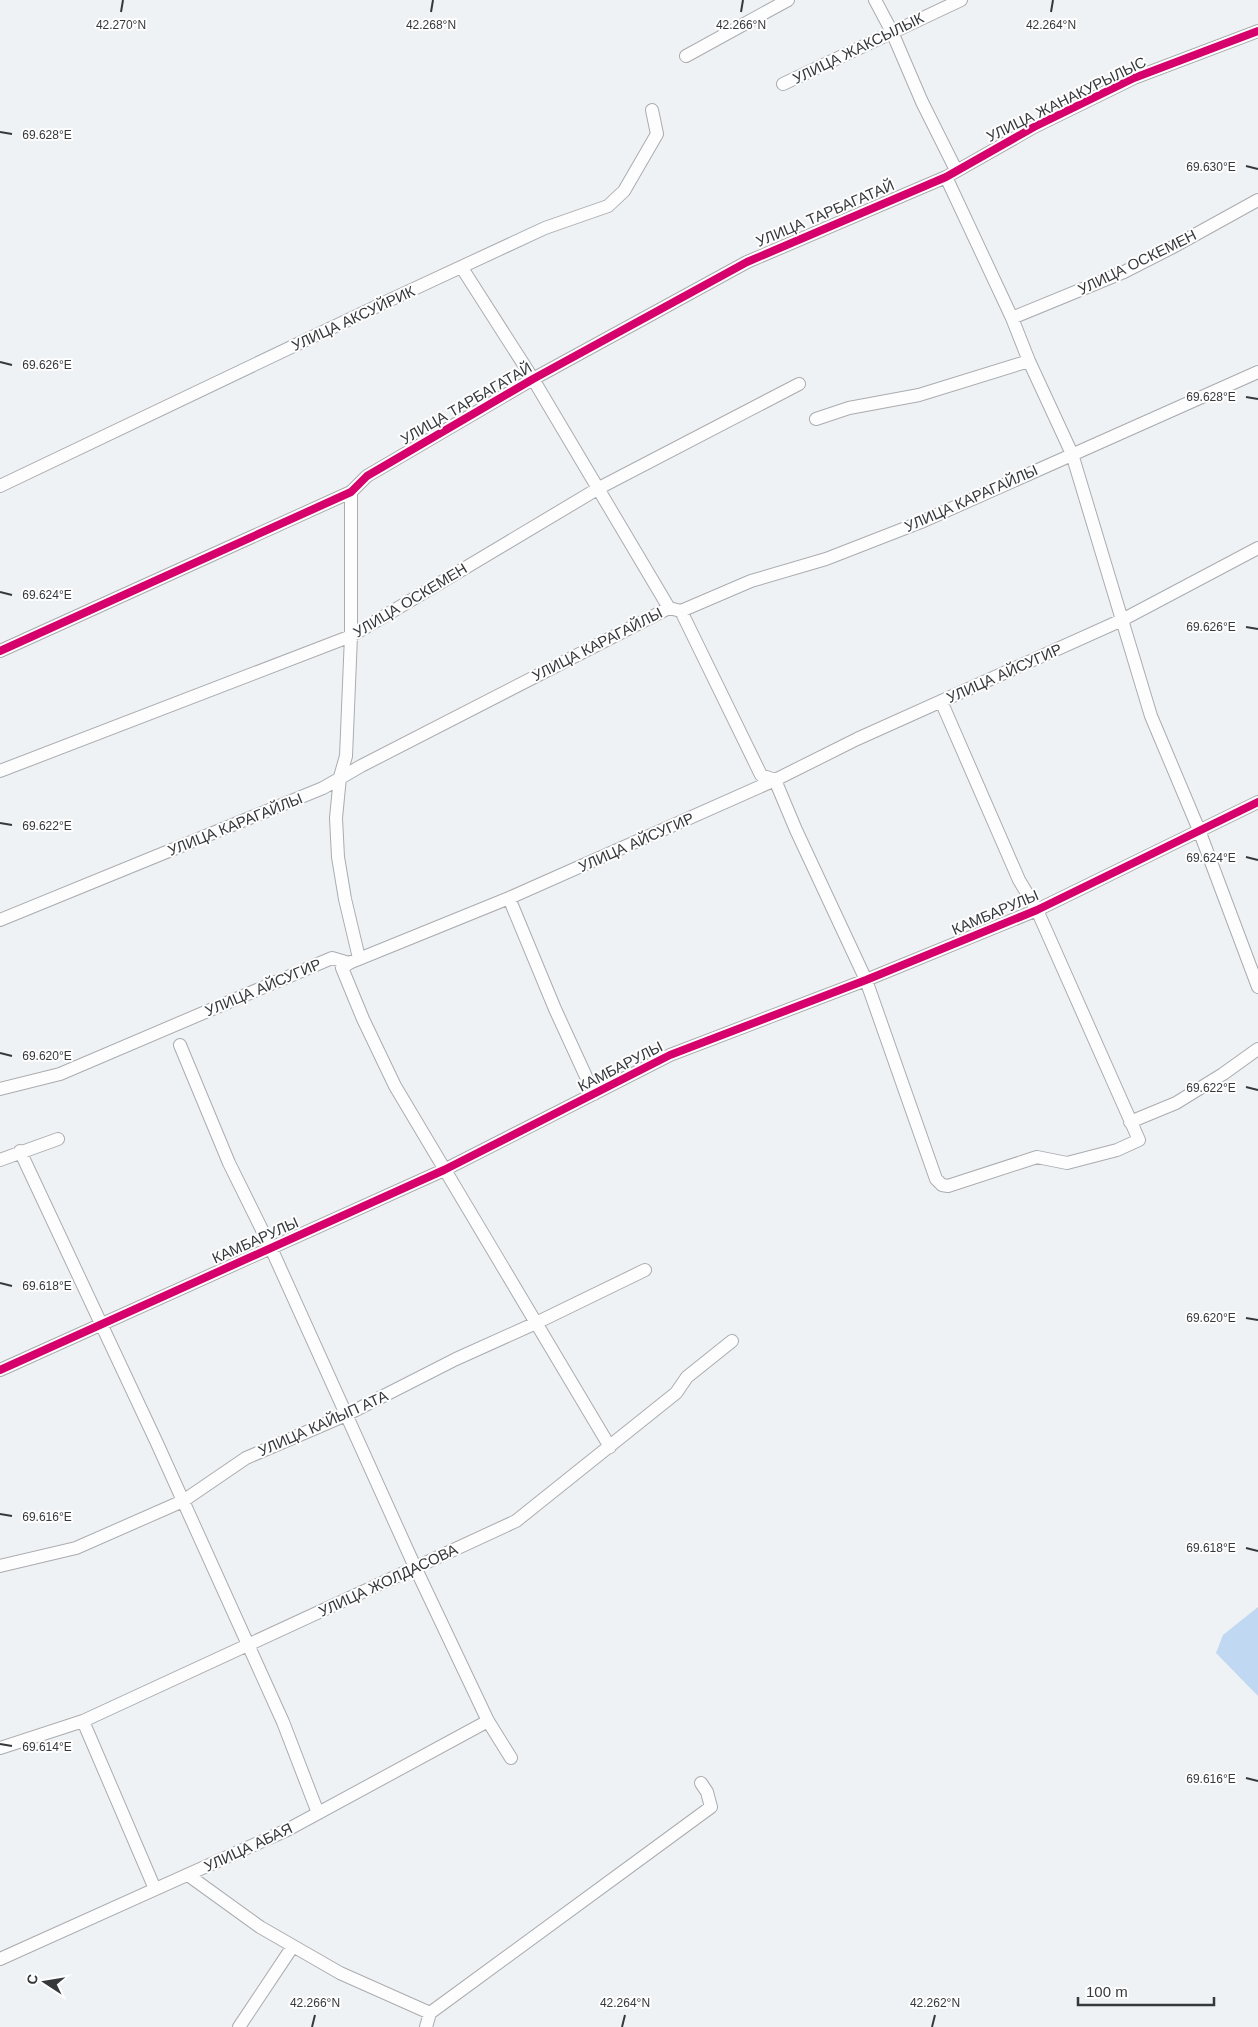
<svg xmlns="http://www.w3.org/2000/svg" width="1258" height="2027" font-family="Helvetica,sans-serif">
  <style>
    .green { fill: #c1d8f2 }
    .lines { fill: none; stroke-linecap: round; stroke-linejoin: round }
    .minor-casing { stroke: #aaacaf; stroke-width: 14 }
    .minor { stroke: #fdfdfe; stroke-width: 12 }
    .cycleway-casing { stroke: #fefefe; stroke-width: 11 }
    .cycleway { stroke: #d6006c; stroke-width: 8 }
    .ticks { fill: none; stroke: #36383b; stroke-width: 2 }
    .labels { text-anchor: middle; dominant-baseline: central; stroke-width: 4; stroke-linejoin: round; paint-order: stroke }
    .street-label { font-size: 15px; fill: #36383b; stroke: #fefefe }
    .ticks-label { font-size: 12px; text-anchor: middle; fill: #36383b; stroke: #fefefe; stroke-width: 4; stroke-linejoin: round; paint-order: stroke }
  </style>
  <rect width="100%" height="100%" fill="#eff2f5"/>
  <path class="green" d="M1258,1607V1696L1216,1653L1223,1635Z"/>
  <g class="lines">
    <defs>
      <path id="minor" d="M875,0L892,32L922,102L956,170
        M686,56L788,0
        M783,84L961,0
        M946,177L1012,318L1029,361L1072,454L1151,716L1199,830L1258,987
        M462,268L533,379L669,608
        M1012,318L1124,272L1171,248L1258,200
        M816,419L849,408L919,395L1029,361
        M0,486L390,300L545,228L608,206L624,191L657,134L652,110
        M351,492V636L346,756L340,777L336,818L338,857L345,899L359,958
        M681,611L761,775L775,780L796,830L866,980L936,1179L942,1185L948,1186L1037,1157L1067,1163L1117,1150L1139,1140L1037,910L1019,880L941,701
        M0,651L351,492L367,476L533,379L747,262L946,177L1034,127L1134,78L1258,31
        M0,771L351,636L599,488L799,384
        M509,898L555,1009L594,1094
        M0,920L323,788L361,766L669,608L681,611L751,581L826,559L921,522L1258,372
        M349,963L342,968L363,1019L395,1086L610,1447
        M180,1045L229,1163L271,1248L415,1567L488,1721L511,1758
        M0,1089L60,1074L332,958L349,963L509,898L775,780L857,739L1122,620L1258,548
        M1130,1122L1176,1103L1223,1074L1258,1049
        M20,1151L156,1441L283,1722L318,1813
        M0,1160L58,1139
        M0,1370L444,1170L670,1055L866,980L1037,910L1258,802
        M0,1566L76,1548L183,1501L246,1458L346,1415L456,1359L536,1323L645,1270
        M83,1721L155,1889
        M0,1748L83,1721L516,1521L676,1393L687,1377L732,1341
        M188,1875L260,1927L340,1973L430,2013
        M0,1959L287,1830L488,1721
        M239,2027L293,1946
        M426,2027L430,2013L711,1807L707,1792L701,1783"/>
    </defs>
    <use href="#minor" class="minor-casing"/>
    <use href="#minor" class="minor"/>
    <defs>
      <path id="cycleway" d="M0,651L351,492L367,476L533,379L747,262L946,177L1034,127L1134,78L1258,31
        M0,1370L444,1170L670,1055L866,980L1037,910L1258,802"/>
    </defs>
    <use href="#cycleway" class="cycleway-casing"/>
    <use href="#cycleway" class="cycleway"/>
  </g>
  <path class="ticks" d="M121,12L123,0M431,12L433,0M741,12L743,0M1051,12L1053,0M0,132L12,134M1246,166L1258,169M0,362L12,365M1246,397L1258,399M0,592L12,595M1246,627L1258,629M0,823L12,825M1246,857L1258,860M0,1053L12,1056M1246,1087L1258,1090M0,1283L12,1286M1246,1318L1258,1320M0,1514L12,1516M1246,1548L1258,1551M0,1744L12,1746M1246,1778L1258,1781M312,2027L315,2015M622,2027L625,2015M932,2027L935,2015"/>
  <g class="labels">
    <g class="street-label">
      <text transform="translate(858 48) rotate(-26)">УЛИЦА ЖАКСЫЛЫК</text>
      <text transform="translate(1066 99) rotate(-26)">УЛИЦА ЖАНАКУРЫЛЫС</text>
      <text transform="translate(825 213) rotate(-23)">УЛИЦА ТАРБАГАТАЙ</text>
      <text transform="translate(1137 262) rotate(-26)">УЛИЦА ОСКЕМЕН</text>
      <text transform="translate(353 318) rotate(-25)">УЛИЦА АКСУЙРИК</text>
      <text transform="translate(466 403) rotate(-30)">УЛИЦА ТАРБАГАТАЙ</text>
      <text transform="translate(971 498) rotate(-24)">УЛИЦА КАРАГАЙЛЫ</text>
      <text transform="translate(410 600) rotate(-31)">УЛИЦА ОСКЕМЕН</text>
      <text transform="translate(597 644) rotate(-27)">УЛИЦА КАРАГАЙЛЫ</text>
      <text transform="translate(1004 673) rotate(-24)">УЛИЦА АЙСУГИР</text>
      <text transform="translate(235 824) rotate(-22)">УЛИЦА КАРАГАЙЛЫ</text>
      <text transform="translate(636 842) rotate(-24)">УЛИЦА АЙСУГИР</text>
      <text transform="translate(995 912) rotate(-23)">КАМБАРУЛЫ</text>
      <text transform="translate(263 987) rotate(-23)">УЛИЦА АЙСУГИР</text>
      <text transform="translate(620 1066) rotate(-27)">КАМБАРУЛЫ</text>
      <text transform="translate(255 1240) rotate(-24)">КАМБАРУЛЫ</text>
      <text transform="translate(323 1423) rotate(-24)">УЛИЦА КАЙЫП АТА</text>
      <text transform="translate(388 1580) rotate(-25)">УЛИЦА ЖОЛДАСОВА</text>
      <text transform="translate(248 1847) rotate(-25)">УЛИЦА АБАЯ</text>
    </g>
  </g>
  <g class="ticks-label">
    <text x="121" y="29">42.270°N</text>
    <text x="431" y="29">42.268°N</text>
    <text x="741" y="29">42.266°N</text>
    <text x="1051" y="29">42.264°N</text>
    <text x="47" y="139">69.628°E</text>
    <text x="1211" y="171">69.630°E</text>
    <text x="47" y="369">69.626°E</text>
    <text x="1211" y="401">69.628°E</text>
    <text x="47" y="599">69.624°E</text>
    <text x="1211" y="631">69.626°E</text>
    <text x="47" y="830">69.622°E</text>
    <text x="1211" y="862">69.624°E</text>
    <text x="47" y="1060">69.620°E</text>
    <text x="1211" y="1092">69.622°E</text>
    <text x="47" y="1290">69.618°E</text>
    <text x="1211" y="1322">69.620°E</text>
    <text x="47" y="1521">69.616°E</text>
    <text x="1211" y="1552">69.618°E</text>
    <text x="47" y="1751">69.614°E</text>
    <text x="1211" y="1783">69.616°E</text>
    <text x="315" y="2007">42.266°N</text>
    <text x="625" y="2007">42.264°N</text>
    <text x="935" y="2007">42.262°N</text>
  </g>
  <g transform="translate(45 1982) rotate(282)" stroke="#fefefe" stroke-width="4" paint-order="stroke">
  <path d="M0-4L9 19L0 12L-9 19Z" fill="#36383b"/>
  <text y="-8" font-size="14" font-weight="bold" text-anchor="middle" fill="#36383b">С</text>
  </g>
  <path d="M1078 1997v8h136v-8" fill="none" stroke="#36383b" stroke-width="2.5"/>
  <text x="1086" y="1997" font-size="15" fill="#36383b" stroke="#fefefe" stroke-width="4" paint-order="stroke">100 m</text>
</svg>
